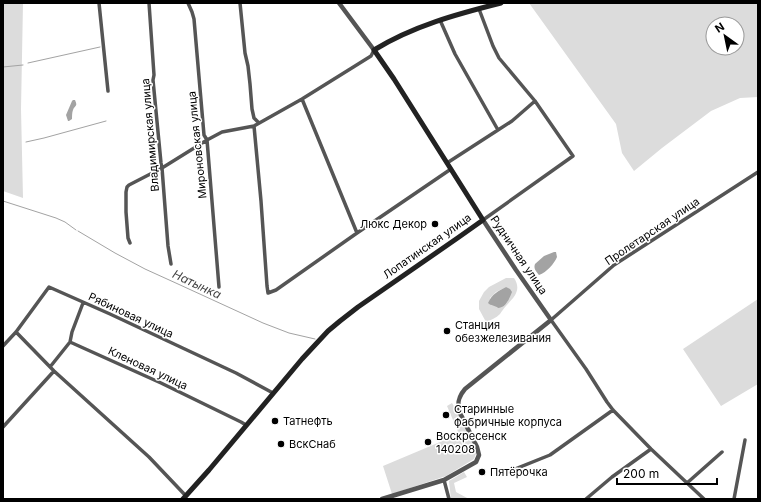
<svg xmlns="http://www.w3.org/2000/svg" width="761" height="502" font-family="Inter,sans-serif">
  <style>
    .green { fill: #dcdcdc; fill-rule: evenodd }
    .water { fill: #a3a3a3 }
    .lines { fill: none; stroke-linecap: round; stroke-linejoin: round }
    .stream { stroke: #a3a3a3; stroke-width: 1 }
    .minor { stroke: #555; stroke-width: 3.5 }
    .tertiary { stroke: #555; stroke-width: 4.5 }
    .secondary { stroke: #222; stroke-width: 5 }
    .poi-dot { fill: #000; stroke: #fff; stroke-width: 1.5 }
    .labels { text-anchor: middle; dominant-baseline: central; stroke-width: 3; stroke-linejoin: round; paint-order: stroke }
    .street-label { font-size: 11px; fill: #000; stroke: #fff }
    .poi-label { font-size: 11px; fill: #000; stroke: #fff; text-anchor: start }
    .water-label { font-size: 12px; font-style: italic; fill: #444; stroke: #fff }
  </style>
  <rect width="100%" height="100%" fill="#fff"/>
  <path class="green" d="M3,3H23L21,109L23,198L3,191Z
    M529,3H758V97L740,98L711,111L662,148L634,171L622,153L616,124ZM713,24H737V48H713Z
    M506,278H514C522,290 514,297 506,306C504,308 502,311 500,314C496,318 491,320 486,322L479,309V301L484,292L489,287ZM506,287L508,301C505,305 503,308 498,308L490,298L496,292Z
    M758,299V384L721,406L683,349Z
    M452,403L466,426L477,451L474,459L446,476L392,494L383,466L459,434L447,406Z
    M464,472L467,477L454,483L456,492L469,499H451L449,481Z"/>
  <path class="water" d="M73,100H75C78,107 75,105 73,110C72,112 72,117 72,119L69,121H68L66,115L72,101Z
    M554,252H556L557,257C554,264 547,272 539,275C537,272 533,269 535,264L544,256Z
    M506,287L510,289L512,292C509,299 506,308 498,308C495,305 491,306 488,303C492,294 498,291 506,287Z"/>
  <g class="lines">
    <path class="stream" d="M28,63L100,47
      M3,67L23,65
      M26,142L44,138L106,121
      M3,201L56,218L65,222L76,230
      M78,231L115,253L145,269L178,284L263,323L289,333L315,339"/>
    <path class="minor" d="M99,3L108,91
      M149,3L154,75L153,80L161,163L162,168L168,246L171,264
      M188,3L192,12L194,19L204,135L207,140L219,287
      M240,3L245,53L248,66L250,84L252,109L254,118L259,123
      M479,9L493,46L499,58L535,101L573,156L483,220
      M440,20L455,54L498,130L447,163
      M302,99L357,233
      M254,126L261,201L267,286L268,293L276,290L357,233L451,169
      M498,130L512,121L535,101
      M130,243L128,238L126,212V192L127,187L129,185L162,168L207,140L222,132L254,126L302,99L355,66L371,56L374,50
      M16,332L54,371L149,457L186,496
      M70,342L72,332L83,303
      M3,346L16,332L49,287L110,314L236,373L273,393
      M50,367L70,342L161,383L241,422L246,425
      M3,427L54,371
      M499,473L503,474L550,455L613,410
      M444,480L449,499
      M687,483L722,452
      M586,499L612,477L651,449
      M704,499L651,449L613,410L607,402L586,369L551,320L614,265L758,172
      M734,499L745,440"/>
    <path class="tertiary" d="M339,3L374,50
      M382,499L444,480L476,462L479,455L477,447L459,411C457,402 459,396 465,389L551,320L516,270L483,220"/>
    <path class="secondary" d="M183,499L209,470L302,359L328,331L340,321L358,307L459,237L483,220L394,79L374,50C413,26 457,14 501,3"/>
  </g>
  <g class="poi-dot">
    <circle cx="435" cy="224" r="4"/>
    <circle cx="447" cy="331" r="4"/>
    <circle cx="446" cy="415" r="4"/>
    <circle cx="275" cy="421" r="4"/>
    <circle cx="428" cy="442" r="4"/>
    <circle cx="281" cy="444" r="4"/>
    <circle cx="482" cy="472" r="4"/>
  </g>
  <g class="labels">
    <g class="street-label">
      <text transform="translate(150 135) rotate(-95)">Владимирская улица</text>
      <text transform="translate(197 145) rotate(-96)">Мироновская улица</text>
      <text transform="translate(652 231) rotate(-34)">Пролетарская улица</text>
      <text transform="translate(427 246) rotate(-35)">Лопатинская улица</text>
      <text transform="translate(519 255) rotate(56)">Рудничная улица</text>
      <text transform="translate(131 315) rotate(25)">Рябиновая улица</text>
      <text transform="translate(148 368) rotate(25)">Кленовая улица</text>
    </g>
    <g class="poi-label">
      <text x="427" y="224" text-anchor="end">Люкс Декор</text>
      <text x="455" y="325">Станция<tspan x="455" dy="13">обезжелезивания</tspan></text>
      <text x="454" y="409">Старинные<tspan x="454" dy="13">фабричные корпуса</tspan></text>
      <text x="283" y="421">Татнефть</text>
      <text x="436" y="436">Воскресенск<tspan x="436" dy="13">140208</tspan></text>
      <text x="289" y="444">ВскСнаб</text>
      <text x="490" y="472">Пятёрочка</text>
    </g>
    <g class="water-label">
      <text transform="translate(197 284) rotate(25)">Натынка</text>
    </g>
  </g>
  <rect width="761" height="502" fill="none" stroke="#000000" stroke-width="8"/>
  <g transform="translate(725 36) rotate(327)"><circle r="19" fill="#ffffff" stroke="#999999"/>
  <path d="M0-3L7 15L0 10L-7 15Z" fill="#000000"/>
  <text y="-6" font-size="11" font-weight="bold" text-anchor="middle" fill="#000000">N</text>
  </g>
  <path d="M617 478v6h100v-6" fill="none" stroke="#000000" stroke-width="2"/>
  <text x="623" y="478" font-size="12" fill="#000000" stroke="#ffffff" stroke-width="3" paint-order="stroke">200 m</text>
</svg>
